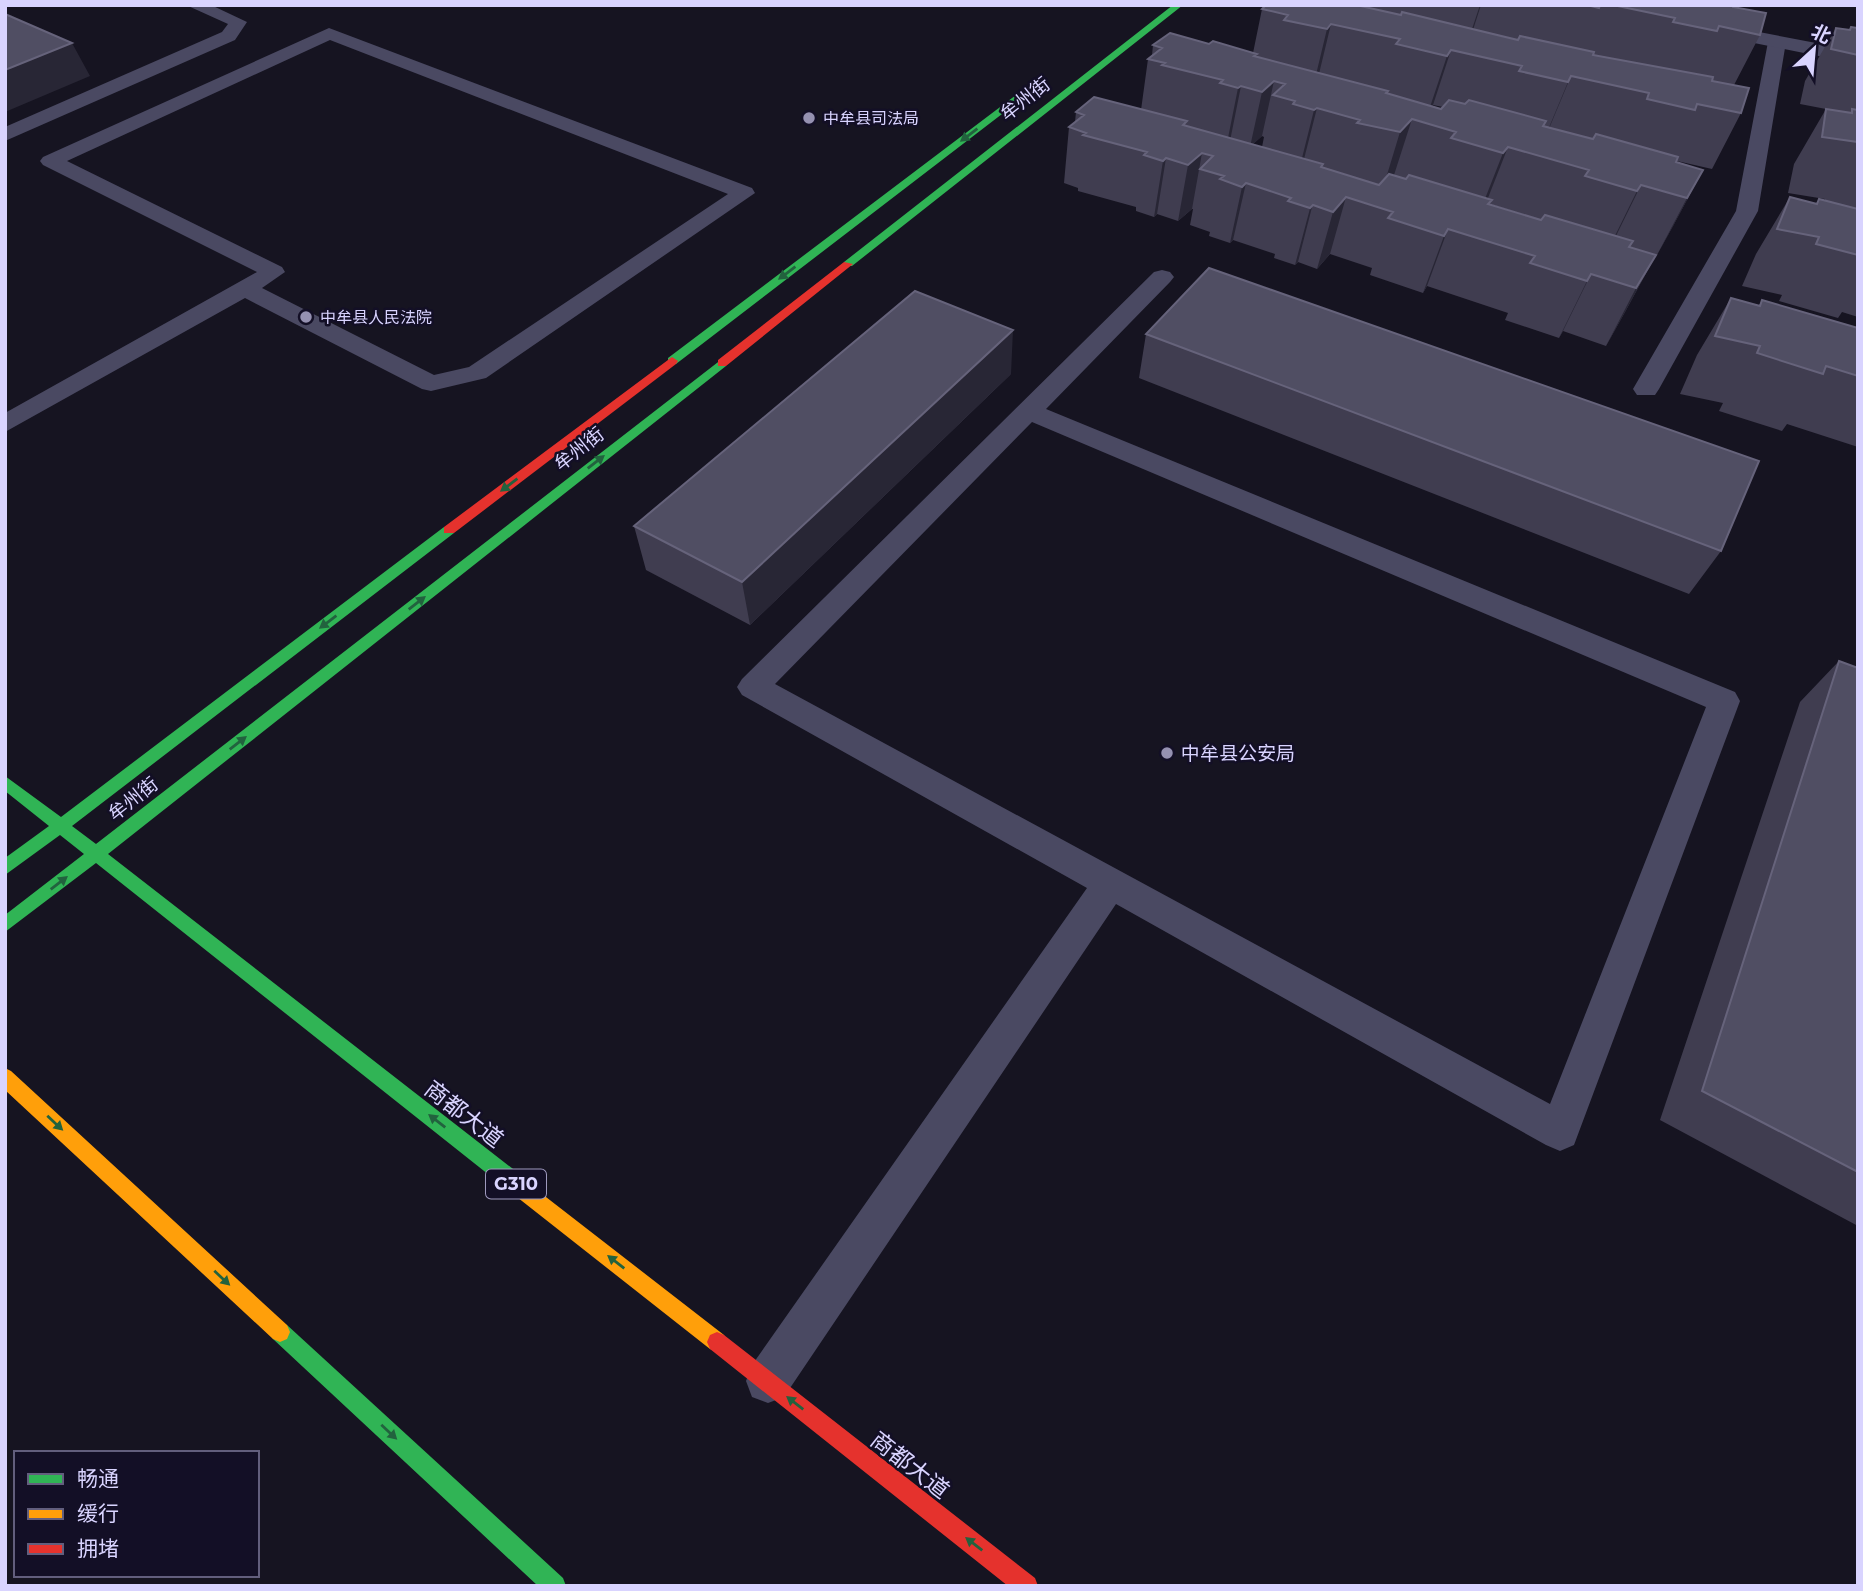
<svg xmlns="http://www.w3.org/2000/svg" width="1863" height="1591" font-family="Montserrat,'Noto Sans SC',sans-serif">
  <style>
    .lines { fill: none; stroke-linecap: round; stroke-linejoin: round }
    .lane { fill: #4a4962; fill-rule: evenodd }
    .street { fill: #4a4962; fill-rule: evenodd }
    .fast { fill: #30b455; fill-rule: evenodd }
    .slow { fill: #ff9f0a; fill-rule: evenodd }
    .jam { fill: #e5322d; fill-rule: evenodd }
    .wall { fill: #403d50; fill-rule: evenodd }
    .shaded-wall { fill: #282635 }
    .building { fill: #504e63; stroke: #66637b; stroke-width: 2 }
    .oneway { fill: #22623e }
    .poi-dot { fill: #9591b1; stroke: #130f26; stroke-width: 2.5 }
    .labels { text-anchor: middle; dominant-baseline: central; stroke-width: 5; stroke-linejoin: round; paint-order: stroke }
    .far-poi-label { font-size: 16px; fill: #d9d4ff; stroke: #130f26; text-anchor: start }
    .shield { fill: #130f26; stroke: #9e99be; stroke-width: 2 }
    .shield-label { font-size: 18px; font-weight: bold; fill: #d9d4ff }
    .street-label { font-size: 19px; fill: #d9d4ff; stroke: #130f26 }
    .poi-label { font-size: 19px; fill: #d9d4ff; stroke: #130f26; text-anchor: start }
    .near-street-label { font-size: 23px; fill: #d9d4ff; stroke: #130f26 }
  </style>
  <rect width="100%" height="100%" fill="#161421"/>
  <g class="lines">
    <path class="lane" d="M186,5H211L247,22L235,40L5,141V127L222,32L228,24Z
      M329,28L752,188L755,193L486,378L431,391L422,389L245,298L5,432V413L257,272L43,165L40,161L43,157ZM330,40L728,194L469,367L434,375L262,288L285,272L282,267L67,161Z
      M1777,36L1786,42L1758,211L1659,389L1655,395H1637L1633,389L1736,211L1768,42Z
      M1162,270L1170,272L1174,277L1170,282L1046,409L1735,692L1740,701L1574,1145L1560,1151L1546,1145L1116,904L784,1397L768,1403L752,1397L746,1381L752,1365L1087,888L742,695L737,687L742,679L1154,272ZM1032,422L1706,707L1550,1104L775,684Z"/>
    <path class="street" d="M1707,22L1858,51V64L1700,32L1696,28Z"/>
    <path class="fast" d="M1173,5H1183L852,266H844V262Z
      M1024,89L1032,91L676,364H668V358Z
      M722,359L726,360V366L108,854L522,1176L525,1183L522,1190L515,1193L508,1190L96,863L5,932V915L84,854L60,835L5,875V858L49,826L5,791V776L61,817L444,527H454V533L72,826L96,844Z
      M280,1322L287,1325L563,1578L566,1586H538L273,1339L270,1332L273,1325Z"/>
    <path class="slow" d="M5,1068L11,1071L287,1325L290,1332L287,1339L280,1342L273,1339L5,1090Z
      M515,1173L724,1335L727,1342L724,1349L717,1352L710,1349L508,1190L505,1183L508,1176Z"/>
    <path class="jam" d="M844,262L853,264L726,366H718V360Z
      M672,357L678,361L676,364L454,533H444V527Z
      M717,1332L724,1335L1035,1578L1038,1586H1008L710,1349L707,1342L710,1335Z"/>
  </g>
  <path class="wall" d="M1266,5H1733V7L1760,35L1734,85L1741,113L1712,169L1677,161L1676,162L1703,170L1673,226L1657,255L1630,248L1656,255L1625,312L1606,346L1563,331L1559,338L1505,320L1508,313L1427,286L1423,293L1370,275L1372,268L1330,254L1317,269L1298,262L1295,265L1274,258L1275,254L1233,240L1230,243L1209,236L1210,232L1190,225L1193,209H1192L1178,221L1157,214L1154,217L1136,211V207L1078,191V188L1064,183L1069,127L1075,122L1076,112L1141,110L1148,59L1152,55L1153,45L1209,44L1253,53L1262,9ZM1433,105L1443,107L1441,109L1432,106ZM1262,136L1264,137L1262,147L1253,144ZM1490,204L1541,220L1490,205Z
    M1851,27L1858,28V317L1842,312L1838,318L1779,301L1782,295L1742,286L1756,254L1790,197L1816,204L1819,199L1825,201V199L1788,193L1794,164L1826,109L1800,104L1805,81L1836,28L1849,30Z
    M1731,298L1759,306L1762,300L1858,328V447L1787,424L1782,431L1719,411L1723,403L1680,394L1697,355Z
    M1146,334L1721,551L1689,594L1139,378Z
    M1011,374L750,625L646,570L634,526Z
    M1839,661L1858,668V1226L1660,1120L1800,702Z"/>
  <path class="shaded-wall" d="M1480,5H1481L1472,33L1469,38Z
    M1331,24L1318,78L1314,83L1327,29Z
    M72,43L90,76L5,112V70Z
    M1451,50L1433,105L1429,110L1447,56Z
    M1571,76L1548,131L1545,137L1568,82Z
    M1274,81L1262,136L1250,147L1262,92Z
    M1241,86L1230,141L1227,143L1238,88Z
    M1317,108L1303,163L1300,166L1314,110Z
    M1412,119L1394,175L1383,188L1400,132Z
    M1508,147L1486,203L1481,209L1503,153Z
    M1202,153L1192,209L1178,221L1188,165Z
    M1166,158L1157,214L1154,217L1163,161Z
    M1323,164L1298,262L1295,265L1321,167Z
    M1703,170L1673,226L1657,255L1687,198Z
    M1246,183L1233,240L1230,243L1242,187Z
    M1641,185L1613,242L1609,248L1637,191Z
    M1346,197L1330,254L1317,269L1333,212Z
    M1448,229L1427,286L1423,293L1444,236Z
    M1656,255L1625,312L1606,346L1636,288Z
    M1591,274L1563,331L1559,338L1587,281Z
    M1013,330L1011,374L750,625L742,582Z"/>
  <path class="building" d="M1266,5H1356L1401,15L1402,12L1518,40L1520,36L1594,52L1593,55L1713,77L1712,81L1749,88L1741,113L1697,104L1695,110L1647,99L1649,93L1571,76L1568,82L1519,71L1522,66L1451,50L1447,56L1396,44L1400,39L1331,24L1327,29L1284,20L1288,15L1262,9Z
    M1587,5H1600L1599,8Z
    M1613,5H1733V7L1766,13L1760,35L1719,26L1717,31L1673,22L1675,18Z
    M5,14L72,43L5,70Z
    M1851,27L1858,28V55L1831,49L1836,28L1850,30Z
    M1170,33L1209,44L1213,41L1257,54L1254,56L1388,91L1386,93L1441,109L1449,100L1465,104L1469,100L1546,121L1543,126L1593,139L1596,134L1678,157L1676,162L1703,170L1687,198L1641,185L1637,191L1585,176L1589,170L1508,147L1503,153L1451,138L1456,132L1412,119L1400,132L1357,123L1360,120L1317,108L1314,110L1293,104L1295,101L1273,95L1285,84L1274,81L1262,92L1241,86L1238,88L1220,83L1223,80L1162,65L1165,63L1148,59L1162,48L1153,45Z
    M1094,97L1187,121L1183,125L1323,164L1321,167L1379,185L1389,174L1406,179L1409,175L1492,200L1488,204L1541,220L1545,215L1633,241L1629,247L1656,255L1636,288L1591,274L1587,281L1530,263L1535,256L1448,229L1444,236L1388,218L1393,212L1346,197L1333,212L1313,205L1310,208L1288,201L1291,198L1246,183L1242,187L1220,179L1224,176L1200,169L1213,156L1202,153L1188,165L1166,158L1163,161L1144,155L1147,152L1083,135L1086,133L1069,127L1084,115L1076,112Z
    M1826,109L1852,113V109L1858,110V142L1822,137Z
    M1790,197L1817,204L1819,199L1858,209V255L1816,244L1819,237L1777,229Z
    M1209,268L1759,461L1721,551L1146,334Z
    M915,291L1013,330L742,582L634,526Z
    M1731,298L1760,306L1762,300L1858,328V376L1826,366L1823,374L1757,353L1760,346L1715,336Z
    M1839,661L1858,668V1172L1702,1091Z"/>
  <defs><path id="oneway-solid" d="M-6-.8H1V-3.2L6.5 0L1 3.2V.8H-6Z" transform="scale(1.75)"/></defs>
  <g class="oneway">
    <use href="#oneway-solid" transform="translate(969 135) rotate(143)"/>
    <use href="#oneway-solid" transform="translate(787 273) rotate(143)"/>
    <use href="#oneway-solid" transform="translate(596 462) rotate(-38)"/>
    <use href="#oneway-solid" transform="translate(509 485) rotate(143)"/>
    <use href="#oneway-solid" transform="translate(417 603) rotate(-38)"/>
    <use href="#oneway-solid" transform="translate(328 622) rotate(143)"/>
    <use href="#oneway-solid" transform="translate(238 743) rotate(-38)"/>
    <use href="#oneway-solid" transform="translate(59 883) rotate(-38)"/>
    <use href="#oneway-solid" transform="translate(437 1121) rotate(-142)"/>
    <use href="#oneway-solid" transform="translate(55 1123) rotate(43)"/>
    <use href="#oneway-solid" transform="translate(616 1262) rotate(-142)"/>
    <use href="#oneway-solid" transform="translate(222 1278) rotate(43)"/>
    <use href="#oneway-solid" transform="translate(795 1403) rotate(-142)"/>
    <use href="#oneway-solid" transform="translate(389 1432) rotate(43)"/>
    <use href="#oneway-solid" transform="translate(974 1544) rotate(-142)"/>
  </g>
  <g class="poi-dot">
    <circle cx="809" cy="118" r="7"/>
    <circle cx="306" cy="317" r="7"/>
    <circle cx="1167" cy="753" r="7"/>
  </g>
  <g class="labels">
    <g class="far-poi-label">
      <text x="823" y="118">中牟县司法局</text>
      <text x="320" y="317">中牟县人民法院</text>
    </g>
    <rect class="shield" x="486" y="1169.5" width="60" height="29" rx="5"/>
    <g class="shield-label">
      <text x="516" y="1184">G310</text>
    </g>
    <g class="street-label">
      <text transform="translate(1025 99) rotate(-38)">牟州街</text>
      <text transform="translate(579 449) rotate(-38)">牟州街</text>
      <text transform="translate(133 799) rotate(-38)">牟州街</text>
    </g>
    <g class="poi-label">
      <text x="1181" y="753">中牟县公安局</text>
    </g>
    <g class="near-street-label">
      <text transform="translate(464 1114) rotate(38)">商都大道</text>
      <text transform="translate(910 1465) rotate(38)">商都大道</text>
    </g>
  </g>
  <rect width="1863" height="1591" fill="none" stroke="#d9d4ff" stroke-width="14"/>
  <rect x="14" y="1451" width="245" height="126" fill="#130f26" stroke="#625e7d" stroke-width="2"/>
  <rect x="28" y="1474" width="35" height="10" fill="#30b455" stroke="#625e7d" stroke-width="2"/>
  <text x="77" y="1486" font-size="21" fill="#d9d4ff">畅通</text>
  <rect x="28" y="1509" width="35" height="10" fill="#ff9f0a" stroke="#625e7d" stroke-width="2"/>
  <text x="77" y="1521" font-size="21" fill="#d9d4ff">缓行</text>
  <rect x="28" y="1544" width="35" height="10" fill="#e5322d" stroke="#625e7d" stroke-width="2"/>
  <text x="77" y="1556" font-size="21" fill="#d9d4ff">拥堵</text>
  <g transform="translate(1814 49) rotate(26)" stroke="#130f26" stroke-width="5" paint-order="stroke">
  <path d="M0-5L12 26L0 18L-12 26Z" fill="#d9d4ff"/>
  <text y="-10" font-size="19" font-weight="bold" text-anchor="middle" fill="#d9d4ff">北</text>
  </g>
</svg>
